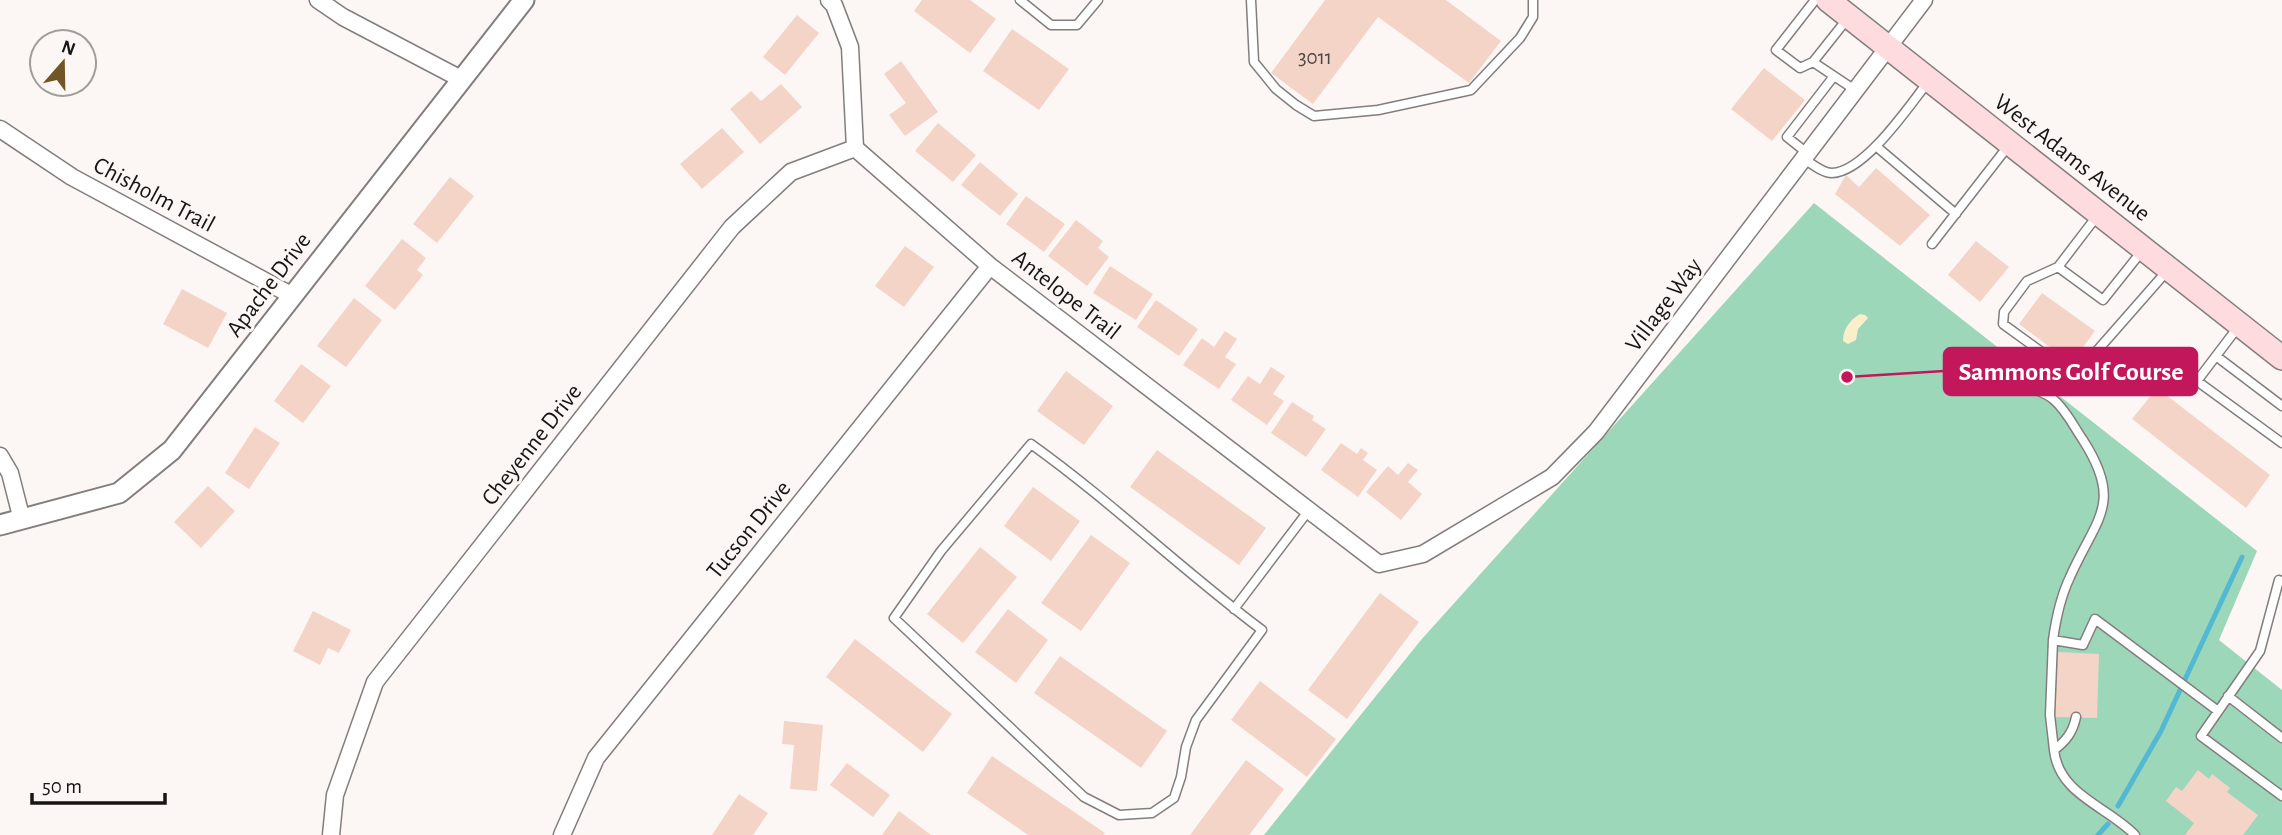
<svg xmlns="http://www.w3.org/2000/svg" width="2282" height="835" font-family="'Alegreya Sans',sans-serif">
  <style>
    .green { fill: #9dd7ba }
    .sand { fill: #f9efc9 }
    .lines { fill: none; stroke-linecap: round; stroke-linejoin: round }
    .stream { stroke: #53b9d3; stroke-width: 5 }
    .building { fill: #f4d4c7 }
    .service-casing { stroke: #837e7d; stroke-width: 11 }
    .minor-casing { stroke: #837e7d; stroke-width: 19 }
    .tertiary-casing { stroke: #837e7d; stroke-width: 23 }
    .secondary-casing { stroke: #837e7d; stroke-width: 26 }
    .service { stroke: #fff; stroke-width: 8 }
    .minor { stroke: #fff; stroke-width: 16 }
    .tertiary { stroke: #fff; stroke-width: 19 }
    .secondary { stroke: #fddbdf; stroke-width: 23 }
    .labels { text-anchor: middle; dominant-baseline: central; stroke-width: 6; stroke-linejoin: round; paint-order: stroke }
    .number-label { font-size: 21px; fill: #4f4642 }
    .street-label { font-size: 24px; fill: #181615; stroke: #fcf7f5 }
    .leader { fill: none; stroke: #c2185b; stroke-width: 2.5 }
    .callout-dot { fill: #c2185b; stroke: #fcf7f5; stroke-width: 2.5 }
    .callout { fill: #c2185b; stroke: #c2185b; stroke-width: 2.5 }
    .callout-label { font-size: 26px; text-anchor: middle; font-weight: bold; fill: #fff }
  </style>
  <rect width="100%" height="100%" fill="#fcf7f5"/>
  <path class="green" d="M1814,203L2257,551L2219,640L2282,690V835H1264L1421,640Z"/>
  <path class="sand" d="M1860,314L1865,315L1868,318L1858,329L1856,340L1848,344L1843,341C1843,329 1850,320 1860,314Z"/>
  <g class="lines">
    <path class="stream" d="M2118,806L2161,731L2242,557
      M2098,835L2108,824"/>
  </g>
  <path class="building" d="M922,0H970L996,19L970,53L914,11Z
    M1325,0H1446L1501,41L1469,83L1378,17L1313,104L1271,73Z
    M797,15L819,33L785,75L763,57Z
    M1012,29L1069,69L1039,110L983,71Z
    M901,61L938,112L905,136L889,115L906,103L884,74Z
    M1764,68L1805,100L1772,141L1731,109Z
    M781,84L802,107L760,144L730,109L751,91L761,101Z
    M938,123L976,155L953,182L915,151Z
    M722,128L744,152L702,189L680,164Z
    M980,162L1018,194L1000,216L961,185Z
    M1876,168L1930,215L1900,246L1835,194L1846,175L1859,187Z
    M450,177L474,196L437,243L413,224Z
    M1026,196L1065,224L1044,252L1006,224Z
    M1076,220L1103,241L1098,248L1109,257L1087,286L1048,256Z
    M402,239L426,258L417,270L423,275L395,310L365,286Z
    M1976,241L2009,267L1980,302L1948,275Z
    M905,246L934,267L904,307L875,286Z
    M1110,266L1153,294L1136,320L1093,293Z
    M182,289L227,313L208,348L163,324Z
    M2042,293L2095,331L2071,363L2019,324Z
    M354,298L382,320L346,367L317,346Z
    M1156,300L1198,329L1179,356L1137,327Z
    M1225,331L1237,339L1225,357L1236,364L1219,389L1183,365L1202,338L1214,347Z
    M301,364L331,386L303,423L274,401Z
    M1271,367L1285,376L1273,394L1284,401L1267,425L1231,400L1248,376L1260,384Z
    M1066,371L1113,406L1084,445L1037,411Z
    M2157,388L2270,475L2246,508L2132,419Z
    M1292,402L1314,416L1312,420L1326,429L1306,457L1271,433Z
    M255,427L280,443L249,489L225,473Z
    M1341,443L1357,454L1361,448L1368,453L1363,460L1377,470L1358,497L1321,470Z
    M1157,450L1266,528L1239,565L1130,487Z
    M1408,463L1418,470L1408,482L1422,494L1401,520L1366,492L1388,466L1398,475Z
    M208,486L235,511L201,548L174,522Z
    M1033,487L1080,521L1051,561L1004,526Z
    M1091,535L1130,563L1081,631L1041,603Z
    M980,547L1017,577L963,643L927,614Z
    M1380,593L1419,622L1347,719L1308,690Z
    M1008,609L1048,640L1016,683L975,652Z
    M313,611L351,630L339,653L328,648L320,665L293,651Z
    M855,639L952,714L923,752L826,677Z
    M2058,652L2099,654L2097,718L2055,717Z
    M1060,656L1167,731L1141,768L1034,693Z
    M1260,681L1336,739L1307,777L1231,720Z
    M784,721L823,725L817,791L790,789L794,745L782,744Z
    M992,756L1105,833L1103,835H1028L967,793Z
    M1246,760L1284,789L1249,835H1190Z
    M847,763L890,795L873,817L830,785Z
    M2198,770L2209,779L2212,774L2230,788L2227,792L2258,815L2243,835H2185L2194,823L2166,801L2176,787L2182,791Z
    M739,794L768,813L753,835H712Z
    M899,811L931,835H882Z"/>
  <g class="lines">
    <defs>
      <path id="service" d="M1020,0L1051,25H1077L1098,0
        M1251,0L1254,62L1276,89L1296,105L1314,116L1378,110L1471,90L1520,38L1533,17V0
        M1848,18L1813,62L1855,90
        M1813,62L1800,68L1776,50L1815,0
        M1877,147L1956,214
        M1807,153L1787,137L1834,76
        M1803,158C1811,163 1822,173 1832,173C1865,172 1909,106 1928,82
        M2097,216L2058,267L2103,300L2142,251
        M1932,244L2009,145
        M2058,267L2027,281L2004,312L2003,324L2065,369H2081L2167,271
        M2238,327L2197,381L2282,443
        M2216,356L2282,406
        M2000,365C2008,372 2016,380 2026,385C2034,390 2047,393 2054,400C2066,410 2074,427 2083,440C2124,504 2096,518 2070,577C2060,598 2056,618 2053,640
        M1031,444C1112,502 1183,571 1262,630L1196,720L1186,747L1181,777L1174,798L1152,813L1119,815L1084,797L894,618L941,551Z
        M2279,580L2260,651L2201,736L2282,796
        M1234,609L1309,510
        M2228,696L2282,738
        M2076,717C2073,732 2066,741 2054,750C2059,795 2107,806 2135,835
        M2054,750L2050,715L2053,640L2083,645L2095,619L2218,711"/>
      <path id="minor" d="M318,0L343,17L461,79
        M829,0L834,5L850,47L855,148L990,266L1379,564L1423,554L1552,477L1596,432L1924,0
        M0,129L72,177L291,295
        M0,456L10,473L22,520
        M331,835L335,795L375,682L732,227L791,172L855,148
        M562,835L596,758L990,266"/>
      <path id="tertiary" d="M0,525L119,493L172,450L524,0"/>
      <path id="secondary" d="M1828,0L2282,358"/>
    </defs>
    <use href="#service" class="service-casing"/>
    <use href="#minor" class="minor-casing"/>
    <use href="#tertiary" class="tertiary-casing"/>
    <use href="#secondary" class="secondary-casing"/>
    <use href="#service" class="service"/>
    <use href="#minor" class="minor"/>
    <use href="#tertiary" class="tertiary"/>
    <use href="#secondary" class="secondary"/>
  </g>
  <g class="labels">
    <g class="number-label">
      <text x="1315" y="57">3011</text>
    </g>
    <g class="street-label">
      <text transform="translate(2072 158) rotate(38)">West Adams Avenue</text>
      <text transform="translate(154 195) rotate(28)">Chisholm Trail</text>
      <text transform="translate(269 285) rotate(-53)">Apache Drive</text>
      <text transform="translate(1066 295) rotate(38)">Antelope Trail</text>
      <text transform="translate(1664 305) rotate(-53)">Village Way</text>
      <text transform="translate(532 445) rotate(-52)">Cheyenne Drive</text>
      <text transform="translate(749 530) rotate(-51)">Tucson Drive</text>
    </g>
  </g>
  <path class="leader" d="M1847 377L1944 371"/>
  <circle class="callout-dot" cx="1847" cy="377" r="7"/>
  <rect class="callout" x="1944" y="348" width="253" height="47" rx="7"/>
  <g class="callout-label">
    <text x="2071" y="380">Sammons Golf Course</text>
  </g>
  <g transform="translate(63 63) rotate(20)"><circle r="33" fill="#fcf7f5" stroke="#a19d9b" stroke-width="2"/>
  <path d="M0-5L12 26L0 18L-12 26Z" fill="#705527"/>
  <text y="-10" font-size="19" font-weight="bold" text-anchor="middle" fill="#181615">N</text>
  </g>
  <path d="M32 793v10h133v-10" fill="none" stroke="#181615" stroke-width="3.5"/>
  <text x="42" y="793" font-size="21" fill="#181615" stroke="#fcf7f5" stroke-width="5" paint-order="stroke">50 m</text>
</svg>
